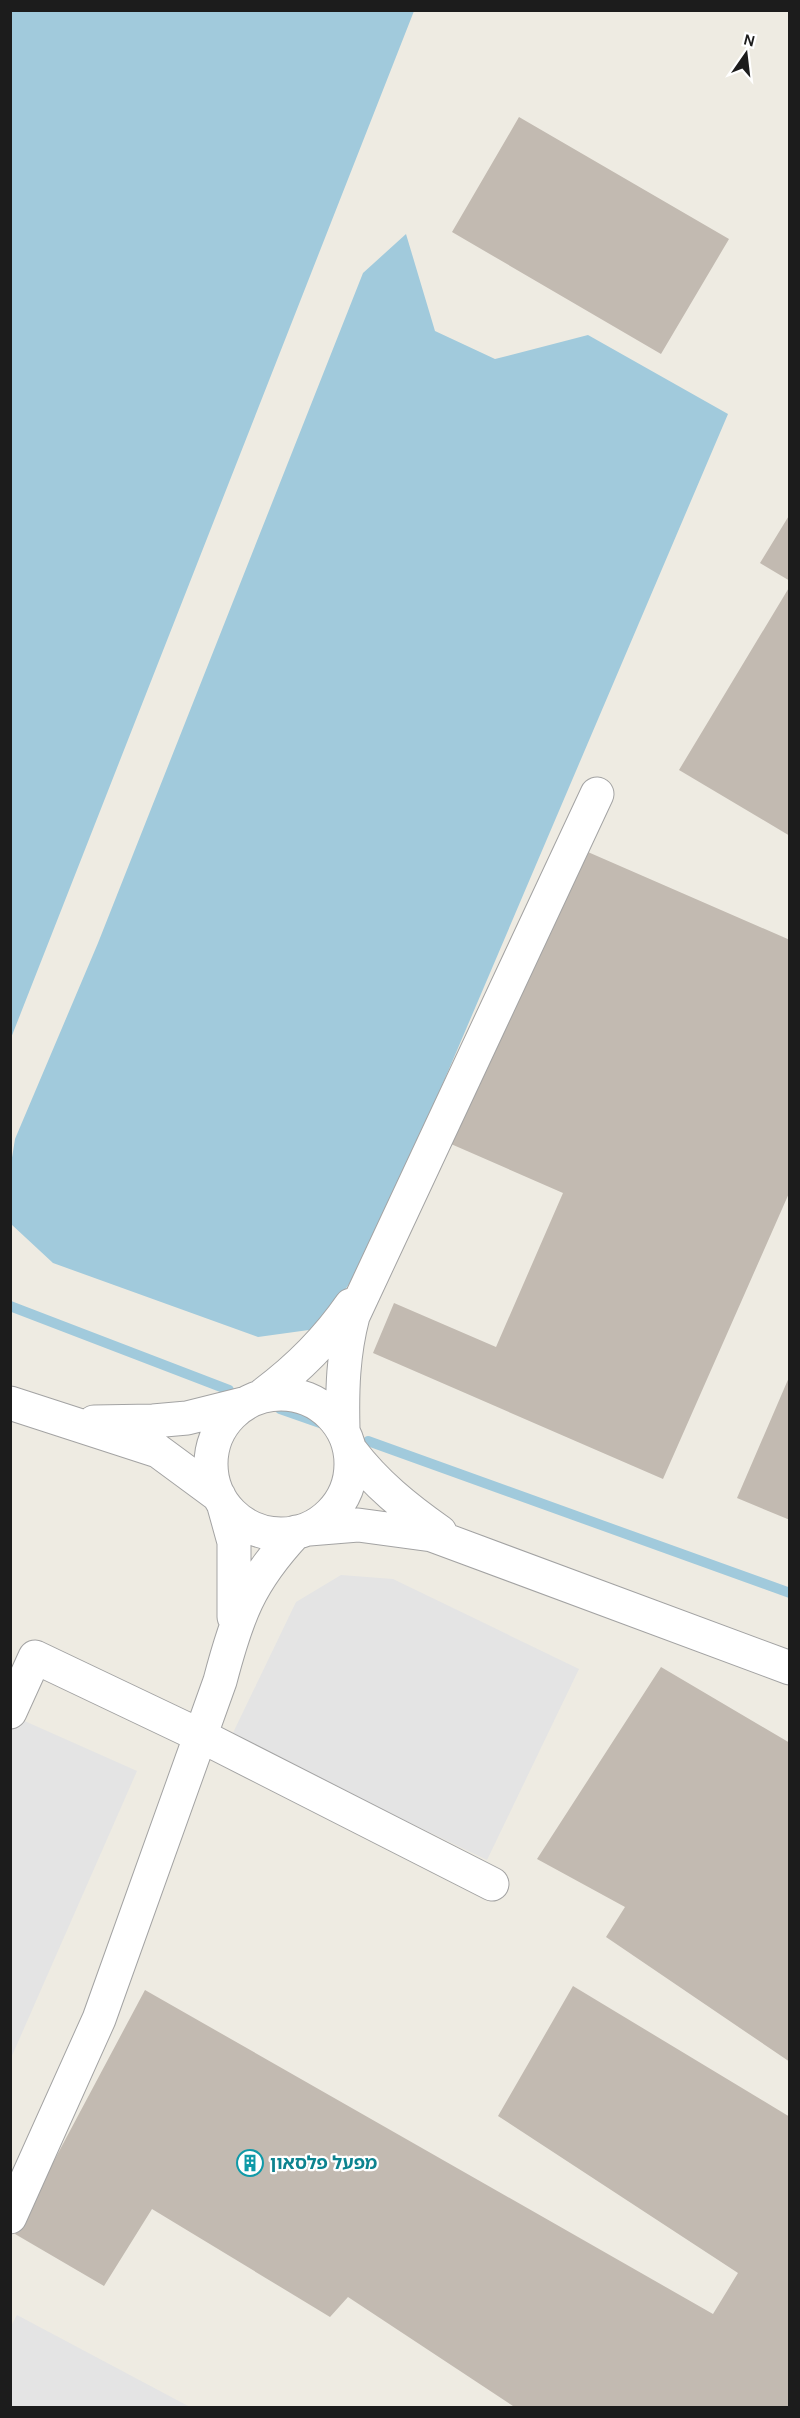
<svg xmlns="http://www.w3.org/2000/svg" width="800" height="2418" font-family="Karla,'Noto Sans Hebrew',sans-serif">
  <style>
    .parking { fill: #e4e4e4 }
    .water { fill: #a1cadc }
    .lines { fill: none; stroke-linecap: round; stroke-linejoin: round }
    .stream { stroke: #a1cadc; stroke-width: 10 }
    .building { fill: #c2bab1 }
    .minor-casing { stroke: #a3a3a3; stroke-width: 35 }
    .minor { stroke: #fff; stroke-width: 33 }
    .labels { text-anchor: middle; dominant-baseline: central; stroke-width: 4.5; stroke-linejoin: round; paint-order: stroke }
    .culture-label { font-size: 18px; font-weight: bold; fill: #0d838f; stroke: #fff; text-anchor: start }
  </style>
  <rect width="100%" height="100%" fill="#eeebe2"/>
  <path class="parking" d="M341,1575L393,1579L579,1669L487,1860L231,1737L296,1602Z
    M11,1715L137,1771L11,2058Z
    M17,2315L190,2407H11V2326Z"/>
  <path class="water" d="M11,10L414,11L11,1038L10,11Z
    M406,234L435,331L495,359L588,335L728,414L369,1257L316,1329L258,1337L53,1263L11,1224V1164L15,1139L98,943L363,273Z"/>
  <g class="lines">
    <path class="stream" d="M10,1306L229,1390
      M280,1409L320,1423
      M368,1441L790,1593"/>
  </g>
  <path class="building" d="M519,117L729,239L661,354L452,232Z
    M790,514V581L760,563Z
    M790,586V836L679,770Z
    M581,849L790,940V1191L663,1479L373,1353L394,1303L496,1347L563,1193L451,1144Z
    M790,1375V1520L737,1498Z
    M661,1667L790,1743V2062L606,1937L625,1907L537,1859Z
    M573,1986L790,2117V2408H516L348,2297L330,2317L152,2209L104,2286L15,2234L145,1990L713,2314L738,2273L498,2116Z"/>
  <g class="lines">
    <defs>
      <path id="minor" d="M211 1464a70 70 0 1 1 140 0a70 70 0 1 1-140 0Z
        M264,1394C299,1368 326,1341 351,1305
        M10,1403L158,1451L219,1496
        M94,1422L153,1421L187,1418L243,1404
        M343,1429C342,1390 343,1354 353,1316L597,794
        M351,1451C376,1484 406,1508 440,1532
        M224,1506L234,1542V1617
        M309,1529L358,1525L432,1535L790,1668
        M10,1712L35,1657L201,1736L492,1884
        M10,2217L99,2019L220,1681C237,1616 249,1582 296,1532"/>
    </defs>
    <use href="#minor" class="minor-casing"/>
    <use href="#minor" class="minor"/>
  </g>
  <defs>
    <symbol id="building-ring" viewBox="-11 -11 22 22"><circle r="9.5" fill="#fff" stroke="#0f9aa8" stroke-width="1.5"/><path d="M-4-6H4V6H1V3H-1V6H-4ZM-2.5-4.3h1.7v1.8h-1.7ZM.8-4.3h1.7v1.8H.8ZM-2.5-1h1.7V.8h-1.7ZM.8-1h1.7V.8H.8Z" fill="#0f9aa8"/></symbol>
  </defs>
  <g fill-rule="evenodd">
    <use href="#building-ring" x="235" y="2148" width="30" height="30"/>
  </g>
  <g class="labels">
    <g class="culture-label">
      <text x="270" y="2163">מפעל פלסאון</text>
    </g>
  </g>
  <rect width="800" height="2418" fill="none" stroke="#1c1c1c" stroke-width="24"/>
  <g transform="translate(746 54) rotate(14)" stroke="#ffffff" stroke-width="4.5" paint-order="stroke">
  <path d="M0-4.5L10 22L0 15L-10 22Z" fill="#1c1c1c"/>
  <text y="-9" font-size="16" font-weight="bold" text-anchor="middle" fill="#1c1c1c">N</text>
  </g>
</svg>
